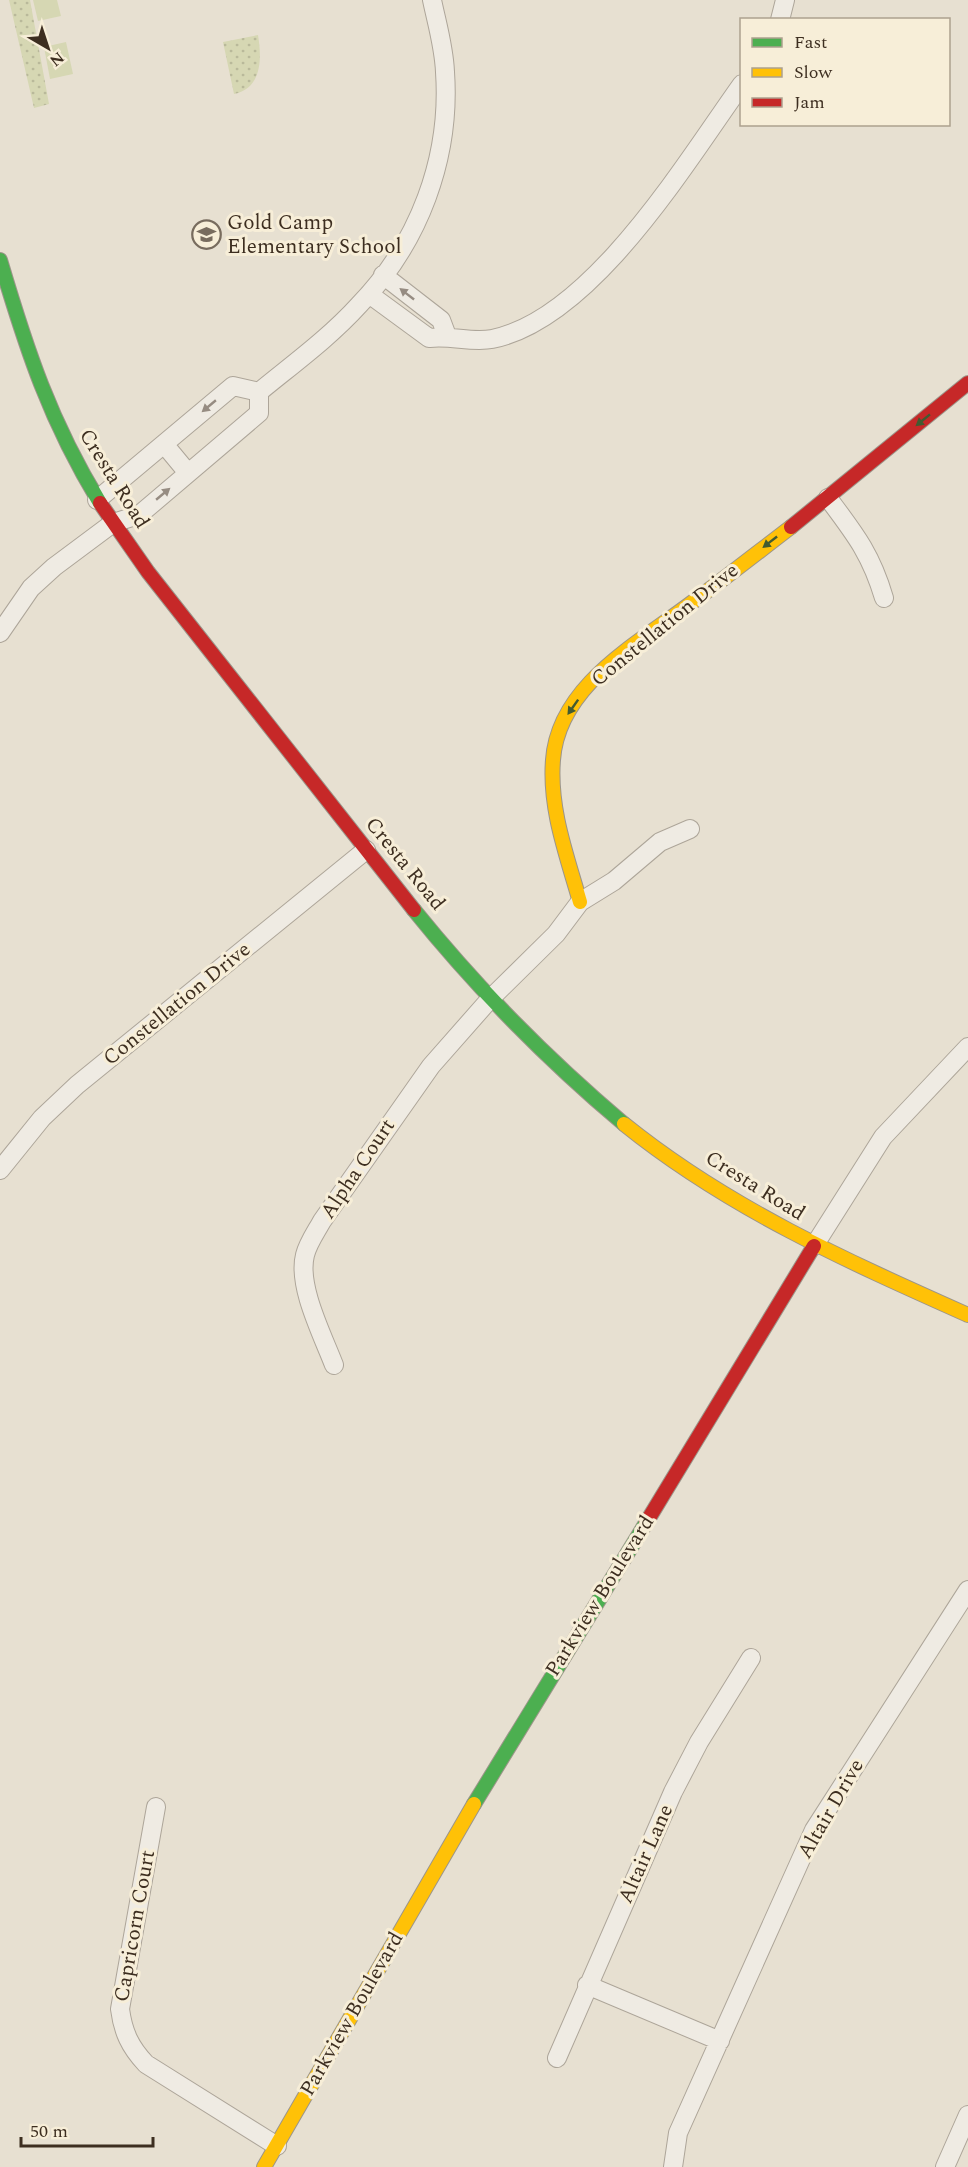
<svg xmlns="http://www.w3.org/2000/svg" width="968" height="2167" font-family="Spectral,serif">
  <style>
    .grass { fill: url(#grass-dots) }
    .pitch { fill: #d6d7b3 }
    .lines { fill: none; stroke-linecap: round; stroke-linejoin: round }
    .street-casing { stroke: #ada599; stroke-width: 20 }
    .fast-casing { stroke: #9c958a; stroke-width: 16 }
    .slow-casing { stroke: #9c958a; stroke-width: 16 }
    .jam-casing { stroke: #9c958a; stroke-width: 16 }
    .street { stroke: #efebe3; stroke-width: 18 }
    .fast { stroke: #4caf50; stroke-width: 14 }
    .slow { stroke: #ffc107; stroke-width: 14 }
    .jam { stroke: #c62828; stroke-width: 14 }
    .oneway { fill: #968c82 }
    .oneway2 { fill: #425b31 }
    .labels { text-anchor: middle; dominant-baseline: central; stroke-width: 6; stroke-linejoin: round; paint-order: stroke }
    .poi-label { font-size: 21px; fill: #3d2e20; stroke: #f7eed8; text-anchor: start }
    .street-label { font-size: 21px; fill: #3d2e20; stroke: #f7eed8 }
  </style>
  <defs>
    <pattern id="grass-dots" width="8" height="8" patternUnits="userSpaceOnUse" patternTransform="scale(1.5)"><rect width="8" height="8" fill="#d6d7b3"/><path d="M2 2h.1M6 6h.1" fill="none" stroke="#b9b99a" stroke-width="1.8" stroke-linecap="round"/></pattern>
  </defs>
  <rect width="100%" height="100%" fill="#e7e0d1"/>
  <path class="grass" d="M9,0H30L49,104L34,108Z
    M258,35C262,59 262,88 234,94L223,42Z"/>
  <path class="pitch" d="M33,0H57L61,16L38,21Z
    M66,42L73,74L50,79L44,47Z"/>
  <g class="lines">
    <defs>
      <path id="street" d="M780,20L785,0
        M383,275L441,320L447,336
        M369,294L429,338C450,335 472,343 492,339C592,319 686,162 742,84
        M259,392C293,364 329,338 359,305C419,243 451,158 445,72C444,47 437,24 432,0
        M164,444L188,473
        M828,498C855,534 871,554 884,598
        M97,500L233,386L259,392
        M0,633L31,588L54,567L113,523L139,515L259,413V392
        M0,1170L42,1118L77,1085L366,850
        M814,1246L883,1137L968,1047
        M334,1365C323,1336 297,1286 305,1255C308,1243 316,1232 322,1221L431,1066L490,999L556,934L580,902L614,881L660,842L690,829
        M156,1807L120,2009C123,2032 130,2047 146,2064L277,2146
        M587,1985L720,2041
        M557,2058L673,1792L699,1742L751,1658
        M673,2167L678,2133L814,1830L968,1590
        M945,2167L968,2115"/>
      <path id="fast" d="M0,260C27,351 50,421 100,503
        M414,910C477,988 547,1059 624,1124
        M474,1804L646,1523"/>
      <path id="slow" d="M580,902C567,856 549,809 553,760C558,686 637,644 690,604C724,579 757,553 791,527
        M624,1124C728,1208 847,1261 968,1315
        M264,2167L474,1804"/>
      <path id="jam" d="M100,503L148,572L414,910
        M791,527L968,383
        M646,1523L814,1246"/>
    </defs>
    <use href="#street" class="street-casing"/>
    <use href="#fast" class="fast-casing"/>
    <use href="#slow" class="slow-casing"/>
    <use href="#jam" class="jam-casing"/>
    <use href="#street" class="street"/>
    <use href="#fast" class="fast"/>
    <use href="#slow" class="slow"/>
    <use href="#jam" class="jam"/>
  </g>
  <defs><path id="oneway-solid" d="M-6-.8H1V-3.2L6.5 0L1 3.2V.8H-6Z" transform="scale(1.5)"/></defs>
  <g class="oneway">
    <use href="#oneway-solid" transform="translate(407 294) rotate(-142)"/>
    <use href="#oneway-solid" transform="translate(209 406) rotate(140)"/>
    <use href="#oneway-solid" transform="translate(163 494) rotate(-40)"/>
  </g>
  <g class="oneway2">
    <use href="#oneway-solid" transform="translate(923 420) rotate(141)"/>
    <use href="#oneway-solid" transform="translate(770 542) rotate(142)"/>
    <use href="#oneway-solid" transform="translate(573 707) rotate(125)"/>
  </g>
  <defs>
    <symbol id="school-ring" viewBox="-11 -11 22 22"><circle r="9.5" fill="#f7eed8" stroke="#786c5e" stroke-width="1.5"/><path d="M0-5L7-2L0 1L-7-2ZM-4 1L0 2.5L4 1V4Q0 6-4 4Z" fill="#786c5e"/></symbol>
  </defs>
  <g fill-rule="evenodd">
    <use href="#school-ring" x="190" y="218" width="33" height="33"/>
  </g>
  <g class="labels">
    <g class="poi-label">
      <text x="227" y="223">Gold Camp<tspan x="227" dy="24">Elementary School</tspan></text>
    </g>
    <g class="street-label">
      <text transform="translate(114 479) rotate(58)">Cresta Road</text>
      <text transform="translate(665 625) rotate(-39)">Constellation Drive</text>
      <text transform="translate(405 864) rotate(51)">Cresta Road</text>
      <text transform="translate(177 1004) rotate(-39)">Constellation Drive</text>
      <text transform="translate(358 1169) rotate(-56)">Alpha Court</text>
      <text transform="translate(755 1186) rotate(32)">Cresta Road</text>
      <text transform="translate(600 1596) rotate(-58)">Parkview Boulevard</text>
      <text transform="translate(831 1809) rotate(-60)">Altair Drive</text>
      <text transform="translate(646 1854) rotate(-66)">Altair Lane</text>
      <text transform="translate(135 1926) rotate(-80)">Capricorn Court</text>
      <text transform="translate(352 2014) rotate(-60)">Parkview Boulevard</text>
    </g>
  </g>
  <rect x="740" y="18" width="210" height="108" fill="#f7eed8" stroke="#ada18e" stroke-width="1.5"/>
  <rect x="752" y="38" width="30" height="9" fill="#4caf50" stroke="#ada18e" stroke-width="1.5"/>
  <text x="794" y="48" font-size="18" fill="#3d2e20">Fast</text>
  <rect x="752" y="68" width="30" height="9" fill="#ffc107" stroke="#ada18e" stroke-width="1.5"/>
  <text x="794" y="78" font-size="18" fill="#3d2e20">Slow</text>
  <rect x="752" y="98" width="30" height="9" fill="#c62828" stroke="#ada18e" stroke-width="1.5"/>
  <text x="794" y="108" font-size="18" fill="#3d2e20">Jam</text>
  <g transform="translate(48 48) rotate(141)" stroke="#f7eed8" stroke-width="4.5" paint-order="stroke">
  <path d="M0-4.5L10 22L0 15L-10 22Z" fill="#3d2e20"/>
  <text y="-9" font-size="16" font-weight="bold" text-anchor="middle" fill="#3d2e20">N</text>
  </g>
  <path d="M21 2137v9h132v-9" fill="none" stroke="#3d2e20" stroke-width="3"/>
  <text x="30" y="2137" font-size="18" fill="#3d2e20" stroke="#f7eed8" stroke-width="4.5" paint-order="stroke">50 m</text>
</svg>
